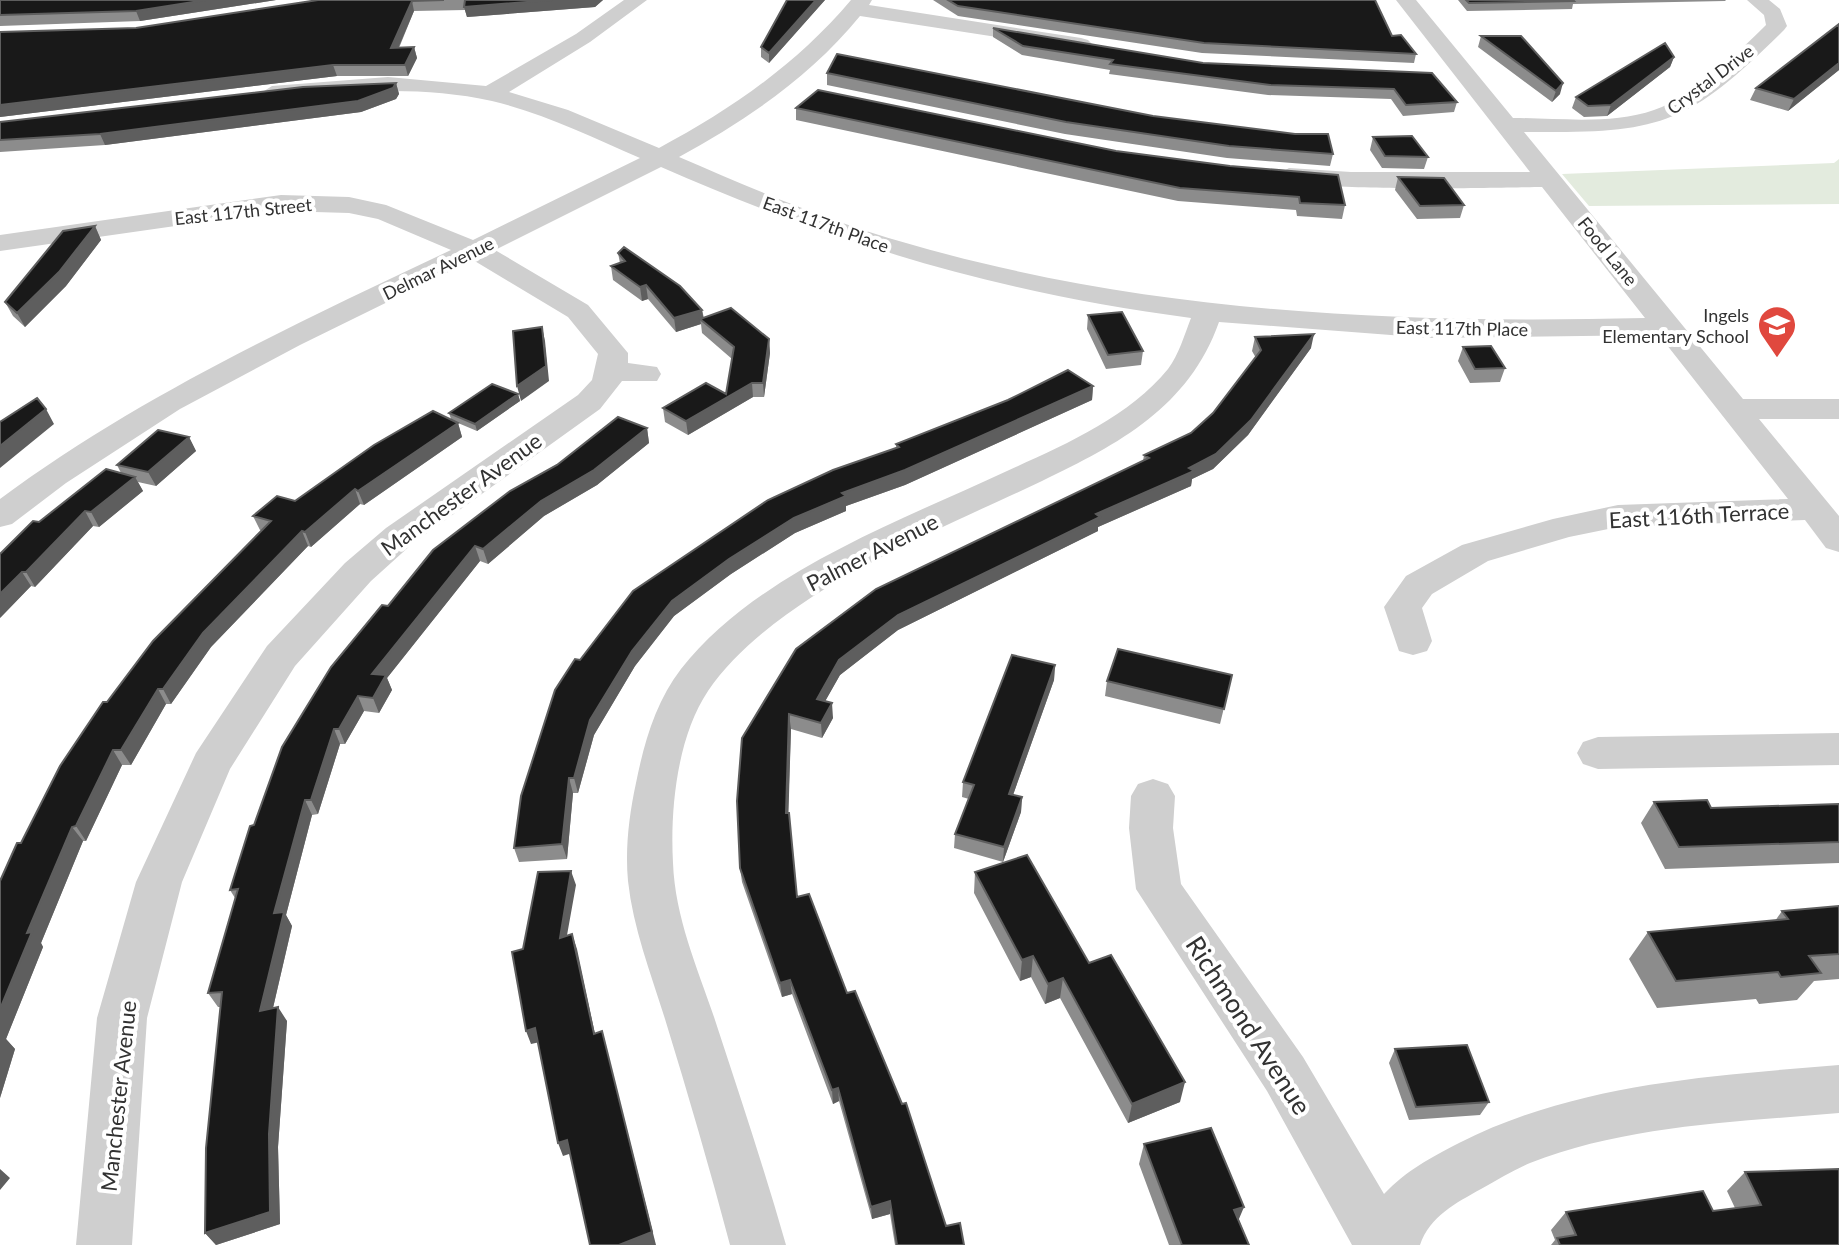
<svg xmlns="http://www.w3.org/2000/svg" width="1839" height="1245" font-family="Lato,sans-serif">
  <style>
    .green { fill: #e3ebde }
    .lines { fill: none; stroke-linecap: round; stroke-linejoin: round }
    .minor { fill: #cfcfcf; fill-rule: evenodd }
    .wall { fill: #8c8c8c }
    .shaded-wall { fill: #5e5e5e }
    .building { fill: #191919; stroke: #5e5e5e; stroke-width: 2 }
    .labels { text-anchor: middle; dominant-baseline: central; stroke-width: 8; stroke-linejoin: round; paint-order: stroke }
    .far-street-label { font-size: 18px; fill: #323232; stroke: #fff }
    .far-poi-label { font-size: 18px; fill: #323232; stroke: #fff; text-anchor: end }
    .street-label { font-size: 22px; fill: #323232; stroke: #fff }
    .near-street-label { font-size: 26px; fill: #323232; stroke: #fff }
  </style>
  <rect width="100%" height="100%" fill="#fff"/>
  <path class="green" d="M1839,159V204L1589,206L1562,174L1834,163Z"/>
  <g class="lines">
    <path class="minor" d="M624,0H647L590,42L509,92L568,110L659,148C732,109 798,63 851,0H872L869,5L1081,38L1088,40L1092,44L1088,48L1081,50L860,16C811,76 747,120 679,157C753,189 828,221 906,243C1147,313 1396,324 1645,318L1542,187C1507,187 1290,194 1277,175L1289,168L1351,172H1530L1396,0H1416L1513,118C1558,118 1611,125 1654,110C1697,95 1734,56 1766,25L1764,15L1747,0H1769L1780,9L1787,26L1784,30C1686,127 1661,133 1524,132L1743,399H1839V419H1759L1839,516V552L1826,548L1805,520L1618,527L1569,537L1488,561L1432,594L1422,608L1432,641L1427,651L1413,655L1399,651L1384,607L1406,576L1462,545L1553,519L1618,505L1788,499L1659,335L1430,338L1219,322C1189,407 1119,444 1042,481C939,530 774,594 708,691C677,737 670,810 673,863C675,917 697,967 714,1017C739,1093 764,1168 786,1245H730C710,1169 688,1094 665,1019C651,974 633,928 628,881C625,849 629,815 636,783C644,743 656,701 681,669C756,573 900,521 1007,471C1062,446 1128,418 1168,369C1179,354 1184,336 1191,318C999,293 837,244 661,167L495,250L588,305L628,353V363L657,367L661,374L657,381H622L600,409L412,544L371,581L295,666L230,769L182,882L147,1018L132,1245H76L97,1018L136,882L196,753L267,646L345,563L386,528L578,395L592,380L598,354L568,317L473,260L300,345L180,409L66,483L12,524L0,527V499C139,396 295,324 451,250L378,219L349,213L281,211L0,251V235L281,195L349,197L386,205L473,240L640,158C592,137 543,113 492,101C419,85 345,91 272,100L261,93L272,86L388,77L486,86L576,34Z
      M1839,733V765L1598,769L1583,764L1577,753L1583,742L1598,737Z
      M1153,779L1168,784L1175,796L1173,828L1181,884L1303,1057L1384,1194C1407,1170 1430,1158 1459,1143C1578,1083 1709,1076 1839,1065V1113C1737,1122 1627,1125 1530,1163C1514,1170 1497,1180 1481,1189C1456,1203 1430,1216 1420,1245H1352L1267,1091L1136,889L1129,828L1131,796L1138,784Z"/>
  </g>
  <path class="wall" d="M0,0H276L140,21L0,26Z
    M318,0H603L595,7L467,17L465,10L414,11L399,48L414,47L417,58L408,76H337L0,117V32L136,28Z
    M787,0H825L769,63L761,57V47Z
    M933,0H1375L1392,36L1416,54L1414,63L1202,53L958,16Z
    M1458,0H1726L1725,1L1573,4L1572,9L1467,11Z
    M1839,24V70L1788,111L1750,100L1756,88Z
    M993,28L1203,63L1432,73L1457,102L1454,112L1403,116L1391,99L1268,95L1109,74L1110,70L1022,55L993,37Z
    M1481,36L1560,94L1552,102L1478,47Z
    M1674,57L1670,67L1607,116L1584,117L1572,108L1576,97Z
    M827,73L1333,154L1330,166L1227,158L1065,134L827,85Z
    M396,83L399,94L396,99L361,112L105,145L0,152V122Z
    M796,108L1345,205L1342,219L1297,216L1296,210L1178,201L796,120Z
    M1373,137L1428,157L1424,169L1382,168L1370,150Z
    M1398,177L1464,205L1460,218L1417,219L1395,190Z
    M95,226L101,240L66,286L25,327L13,316L5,302Z
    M618,253L702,310L704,318L769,339L770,353L764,397H753L688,435L665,422L663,408L726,394L732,359L702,333L701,324L676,332L648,299L642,301L613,280L611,266L620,263Z
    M1088,315L1143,351L1141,365L1106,369L1087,329Z
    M1255,337L1311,348L1248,435L1213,469L1192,479L1191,486L1098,527V531L898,630L840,675L825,701L833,718L822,738L791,729L788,813L797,897L847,993L946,1226L964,1245H895L890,1214L872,1219L839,1101L833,1104L792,994L782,997L742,882L740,868L796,649L1143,461L1144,455L1191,433L1213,413L1256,358L1252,351Z
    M1463,347L1505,368L1500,382L1470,383L1458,361Z
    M1093,386L1092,400L905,485L846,506V511L795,533L731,574L674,616L635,666L594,735L578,793H573L567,859L519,862L514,848L580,660L896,448V444Z
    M518,394L520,401L477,431L458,423L462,437L364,505L360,504L311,547L308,546L211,647L171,704H166L131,765H122L86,841H83L41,943L43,947L6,1039L15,1049L0,1098L21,843L107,702L262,531L260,530L253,516L295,501L451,419L449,413Z
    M647,428L649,443L597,485L544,516L488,564L480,561L387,678L392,690L379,713L364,711L345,744H340L318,814L312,815L286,915L292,926L273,1008L287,1021L278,1147L280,1224L216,1245L205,1233L220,1007H218L208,993L235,898L230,890L254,825L388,606Z
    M189,437L196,451L156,486L138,482L143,491L99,527L93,526L35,587L31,586L0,618L39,522L121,473L117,465Z
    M1055,665L1054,680L1013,795L1022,797L1021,812L1003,862L954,848L955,834L969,799L962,797L963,782Z
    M1232,675L1220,724L1105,696L1107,681Z
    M1654,802L1711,808L1839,804V863L1665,869L1641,823Z
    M975,872L1089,963L1180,1102L1128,1123L1060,998L1045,1004L1031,977L1020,981L974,893Z
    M1839,906V979L1814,981L1797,1000L1759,1004L1756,999L1657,1008L1629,959L1648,932L1775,921L1782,911Z
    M1395,1049L1489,1102L1480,1115L1409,1120L1389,1063Z
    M1144,1144L1239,1220L1249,1245H1169L1139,1164Z
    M1745,1172L1839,1245H1551L1555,1240L1551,1230L1566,1212L1713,1211L1735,1208L1727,1191Z"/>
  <path class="shaded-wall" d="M206,0H276L140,21L136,11Z
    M552,0H603L595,7L467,17L464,7Z
    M816,0H825L769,63V53Z
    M412,1L414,11L394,58L391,48Z
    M414,47L417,58L408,76L405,65Z
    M1674,57L1670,67L1607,116L1611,105Z
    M1839,63V70L1788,111L1794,99Z
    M333,65L337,76L0,117V105Z
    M396,83L399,94L396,99L361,112L105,145L100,134Z
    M1563,83L1560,94L1552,102L1556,91Z
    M95,226L101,240L66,286L25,327L17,313Z
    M646,285L648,299L642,301L640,287Z
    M702,310L704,322L700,319L701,324L676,332L674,318Z
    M542,327L545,341L549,381L521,401L517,386Z
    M1314,334L1311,348L1248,435L1213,469L1192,479L1191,486L1098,527V531L898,630L840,675L818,714L817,699L839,660L898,615L1096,514Z
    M769,339L770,353L764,397L763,383Z
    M752,383L753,397L688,435L686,421Z
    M1093,386L1092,400L905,485L846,506V511L795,533L731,574L674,616L635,666L594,735L578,793L574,778L590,720L632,651L672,601L729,559L794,518L842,493Z
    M518,394L520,401L477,431L475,424Z
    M46,409L54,424L0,468V446Z
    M458,423L462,437L364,505L358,491Z
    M647,428L649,443L597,485L544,516L488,564L483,549L541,501Z
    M189,437L196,451L156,486L148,472Z
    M135,477L143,491L99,527L91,512Z
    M355,489L360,504L311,547L305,532Z
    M85,511L93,526L35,587L26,572Z
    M302,531L308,546L211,647L171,704L163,689L203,633Z
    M475,546L480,561L387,678L392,690L379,713L373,698L372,674Z
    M22,572L31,586L0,618V594Z
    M1055,665L1054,680L1008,809L1009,794Z
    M158,689L166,704L131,765L121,750Z
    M358,696L364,711L345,744L339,729Z
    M832,703L833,718L822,738L821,723Z
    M789,714L791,729L788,828L786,813Z
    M334,729L340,744L318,814L311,800Z
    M113,750L122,765L86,841L76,826Z
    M569,778L573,793L567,859L562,844Z
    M1022,797L1021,812L1003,862L1004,847Z
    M305,800L312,815L286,915L292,926L269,1025L260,1011L274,913Z
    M72,827L83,841L41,943L43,947L6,1039L15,1049L0,1098V1009L27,933Z
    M571,871L576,885L564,952L560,938Z
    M572,934L577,949L598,1048L594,1034Z
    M1033,956L1031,977L1020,981L1022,960Z
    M1063,978L1060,998L1045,1004L1048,984Z
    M790,980L792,994L782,997L780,983Z
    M278,1007L287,1021L278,1147L280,1224L216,1245L205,1233L269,1134Z
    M535,1028L540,1042L531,1044L526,1031Z
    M602,1031L656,1245H619Z
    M1185,1082L1180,1102L1128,1123L1132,1104Z
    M838,1088L839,1101L833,1104L832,1090Z
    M567,1140L572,1153L563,1156L558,1143Z
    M0,1169L10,1178L0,1190Z
    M890,1201V1214L872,1219L871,1207Z
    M1244,1207L1236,1226L1234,1210Z"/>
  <path class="building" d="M0,0H206L136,11L0,15Z
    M318,0H444L412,1L391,48L414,47L405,65H333L0,105V32L136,28Z
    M465,0H552L464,7Z
    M787,0H816L769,53L761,47Z
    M948,0H1375L1392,36L1401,35L1416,54L1204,43L958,6Z
    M1466,0H1573L1574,1L1469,3Z
    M1839,24V63L1794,99L1756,88Z
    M993,28L1203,63L1432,73L1457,102L1406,105L1394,89L1270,85L1110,64L1113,60L1023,46Z
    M1481,36H1521L1563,83L1556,91Z
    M1665,43L1674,57L1611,105L1588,106L1576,97Z
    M837,54L1153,116L1295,134H1328L1333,154L1229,146L1066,122L827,73Z
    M396,83L393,88L358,101L100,134L0,140V122L303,87Z
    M818,90L1116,151L1230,166L1338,175L1345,205L1300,203L1299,197L1180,188L796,108Z
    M1412,136L1428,157L1385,156L1373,137Z
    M1398,177L1444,178L1464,205L1420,206Z
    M95,226L59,272L17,313L5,302L63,231Z
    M624,247L680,286L702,310L674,318L646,285L640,287L611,266L625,261L618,253Z
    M731,308L769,339L763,383H752L686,421L663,408L706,383L726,394L734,347L700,319Z
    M1122,312L1143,351L1108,355L1088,315Z
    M542,327L546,366L517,386L513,331Z
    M1314,334L1251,420L1216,454L1189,468L1194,471L1096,514L1100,517L898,615L839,660L817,699L832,703L821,723L789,714L786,813H789L797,897L809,894L847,993L855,991L902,1104L906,1103L946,1226L960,1223L964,1245H897L890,1201L871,1207L838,1088L832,1090L790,980L780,983L740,868L737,801L742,738L796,649L876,589L1149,458L1144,455L1191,433L1213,413L1261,350L1255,337Z
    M1491,346L1505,368L1475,369L1463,347Z
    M1068,370L1093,386L905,470L842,493L846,496L794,518L729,559L672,601L632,651L590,720L574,778H569L562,844L514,848L521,796L555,690L575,659L580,660L633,591L768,500L833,470L899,447L896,444L1008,400Z
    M492,384L518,394L475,424L449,413Z
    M37,398L46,409L0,446V422Z
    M433,411L458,423L358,491L355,489L305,532L302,531L203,633L163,689H158L121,750H113L76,826L72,827L27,933L32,932L0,1009V881L17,843H21L60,766L103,702H107L153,641L271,521L253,516L277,496L295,501L374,445Z
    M618,417L647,428L594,470L541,501L483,549L475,546L372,674L386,675L373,698L358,696L339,729H334L311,800H305L274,913L284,912L260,1011L278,1007L269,1134L270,1212L205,1233L206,1148L222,992L208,993L238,889L230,890L250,826L254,825L282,747L331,667L382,605L388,606L433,550L510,491L557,465Z
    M158,430L189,437L148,472L117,465Z
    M106,469L135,477L91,512L85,511L26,572H22L0,594V554L33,521L39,522Z
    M1118,649L1232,675L1224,709L1107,681Z
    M1012,655L1055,665L1009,794L1022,797L1004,847L955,834L974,785L963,782Z
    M1707,800L1711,808L1839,804V842L1679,847L1654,802Z
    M1027,855L1089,963L1111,955L1185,1082L1132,1104L1063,978L1048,984L1033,956L1022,960L975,872Z
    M571,871L560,938L572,934L594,1034L602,1031L652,1232L619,1245H590L567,1140L558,1143L535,1028L526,1031L512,952L523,949L538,872Z
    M1839,906V954L1809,956L1821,973L1781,977L1778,972L1676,981L1648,932L1788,919L1782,911Z
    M1467,1045L1489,1102L1416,1107L1395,1049Z
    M1211,1128L1244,1207L1234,1210L1249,1245H1182L1144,1144Z
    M1839,1169V1245H1560L1557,1238L1576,1235L1566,1212L1703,1191L1713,1211L1761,1205L1745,1172Z"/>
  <defs>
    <symbol id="school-pin" viewBox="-11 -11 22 30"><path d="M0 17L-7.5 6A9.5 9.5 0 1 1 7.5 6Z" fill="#e0483e" stroke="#fff"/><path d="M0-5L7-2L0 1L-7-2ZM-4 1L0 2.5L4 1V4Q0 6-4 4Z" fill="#fff"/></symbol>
  </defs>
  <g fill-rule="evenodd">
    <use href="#school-pin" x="1755" y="303" width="44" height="60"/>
  </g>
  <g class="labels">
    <g class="far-street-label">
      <text transform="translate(1710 79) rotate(-37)">Crystal Drive</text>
      <text transform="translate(243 211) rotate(-6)">East 117th Street</text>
      <text transform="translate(826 224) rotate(20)">East 117th Place</text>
      <text transform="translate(1608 251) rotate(51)">Food Lane</text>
      <text transform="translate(438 268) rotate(-26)">Delmar Avenue</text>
      <text transform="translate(1462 328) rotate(1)">East 117th Place</text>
    </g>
    <g class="far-poi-label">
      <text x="1749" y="315">Ingels<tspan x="1749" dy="21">Elementary School</tspan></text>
    </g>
    <g class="street-label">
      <text transform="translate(461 494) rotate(-36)">Manchester Avenue</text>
      <text transform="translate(1699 515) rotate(-3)">East 116th Terrace</text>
      <text transform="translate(872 552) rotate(-27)">Palmer Avenue</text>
      <text transform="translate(118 1096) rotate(-84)">Manchester Avenue</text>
    </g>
    <g class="near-street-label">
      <text transform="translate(1249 1025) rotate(57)">Richmond Avenue</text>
    </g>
  </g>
</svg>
